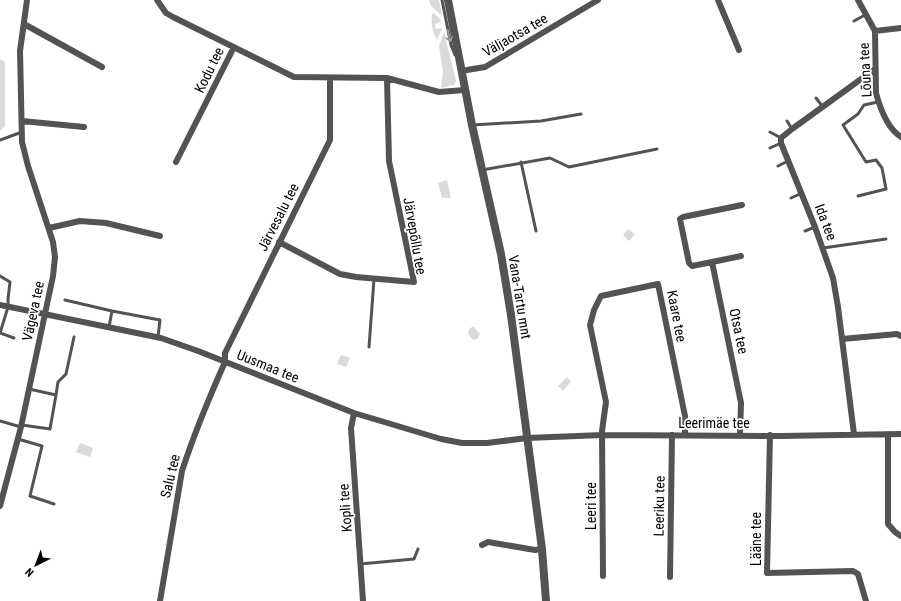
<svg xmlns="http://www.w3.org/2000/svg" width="901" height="601" font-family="'Roboto Condensed',sans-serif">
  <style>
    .green { fill: #dadada }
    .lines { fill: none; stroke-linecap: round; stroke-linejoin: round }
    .service { stroke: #535353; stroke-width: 3 }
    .minor { stroke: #535353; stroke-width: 6 }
    .tertiary { stroke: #535353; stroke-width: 8 }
    .oneway { stroke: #989898 }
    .labels { text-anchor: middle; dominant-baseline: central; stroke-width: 3.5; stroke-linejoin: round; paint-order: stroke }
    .street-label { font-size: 14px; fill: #000; stroke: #fff }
  </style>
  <rect width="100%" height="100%" fill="#fff"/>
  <path class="green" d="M429,0H439L442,16L431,6Z
    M434,13L441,20L440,22L435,24L436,29L441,28L442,29L437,40C432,32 431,23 432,14Z
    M444,32L456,81L454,85L441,88L443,72L439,46Z
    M0,59L5,62V126L0,131Z
    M447,180L451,198H442L438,183Z
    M628,229L635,234L629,241L623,235Z
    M472,327H474L480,334L477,339L473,340L468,334L469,329Z
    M341,355L350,358L346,367L337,364Z
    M567,377L571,382L563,391L558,386Z
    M80,443L93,448L90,457L76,452Z"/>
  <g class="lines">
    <path class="service" d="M442,0L451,45L455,55
      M854,21L865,15
      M816,98L823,107
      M787,121L792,129
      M472,125L541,121L581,114
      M770,132L781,138
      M0,140L22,132
      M770,148L781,143
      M521,162L536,231
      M778,166L788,161
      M482,170L550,158L569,167L657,149
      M858,196L886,189L882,168L876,160L866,162L843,125L858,114L864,105L878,102
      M791,198L802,193
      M805,231L815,227
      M823,248L886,239
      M0,276L10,282L8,299V307L0,333
      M65,300L112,311L109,327
      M112,311L160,320L158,337
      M0,333L14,338
      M369,347L374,279
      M56,395L58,382L66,374L74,337
      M0,421L21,427
      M22,425L50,429L56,395L29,389
      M18,439L42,446L30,496L54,504
      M360,564L414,559L418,549"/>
    <path class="minor" d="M157,0L166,13L173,17L294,77L387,78L439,92L465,90
      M718,0L739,50
      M858,0L875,31L876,93C880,108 887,128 901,137
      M24,24L102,67
      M875,31L901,28
      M461,71L485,67L598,0
      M22,121L84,127
      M176,162L234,47
      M49,228L80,221L106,223L160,236
      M279,242L340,274L356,277L414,282L389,161L387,78
      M712,262L692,266L689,263L680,219L683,217L742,205
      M0,305L161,338L198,351L354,413L441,439L462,443H487L527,438L603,435L781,436L901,434
      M842,339L897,334L901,336
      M354,413L351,428L363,601
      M740,434L741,403L712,262L741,256
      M854,434L838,307L833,278L815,227L781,143V138L792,129L875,69
      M888,434V524L895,532L901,536
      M770,435L767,573L853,571L858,574L866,601
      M0,506L21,427L53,276L55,257L53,242L28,166L22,142L20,51L27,0
      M482,545L488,542L535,550L542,549
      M603,576L602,431L606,402L590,325L594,310L601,296L658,284L685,416V435
      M670,577L672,435
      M160,601L182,471C194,434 209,398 225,362V353L330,140V78"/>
    <path class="tertiary" d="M448,0L472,125L501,254L511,315L542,549L546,601"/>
  </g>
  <defs><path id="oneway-shaft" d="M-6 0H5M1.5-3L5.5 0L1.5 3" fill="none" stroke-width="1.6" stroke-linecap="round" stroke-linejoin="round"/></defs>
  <use class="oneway" href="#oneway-shaft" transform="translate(449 36) rotate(79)"/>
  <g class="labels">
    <g class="street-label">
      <text transform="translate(515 35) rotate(-30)">Väljaotsa tee</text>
      <text transform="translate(209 70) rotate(-64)">Kodu tee</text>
      <text transform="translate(865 70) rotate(-93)">Lõuna tee</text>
      <text transform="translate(278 217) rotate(-63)">Järvesalu tee</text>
      <text transform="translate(826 222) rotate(69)">Ida tee</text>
      <text transform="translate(415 236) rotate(80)">Järvepõllu tee</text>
      <text transform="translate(520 297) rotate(81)">Vana-Tartu mnt</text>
      <text transform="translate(33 311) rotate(-78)">Vägeva tee</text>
      <text transform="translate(677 316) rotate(79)">Kaare tee</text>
      <text transform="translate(739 331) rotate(78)">Otsa tee</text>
      <text transform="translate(268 366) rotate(22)">Uusmaa tee</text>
      <text x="714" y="423">Leerimäe tee</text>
      <text transform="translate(170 476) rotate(-77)">Salu tee</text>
      <text transform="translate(591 506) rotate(-90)">Leeri tee</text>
      <text transform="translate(659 506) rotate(-89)">Leeriku tee</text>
      <text transform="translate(345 508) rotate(-94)">Kopli tee</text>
      <text transform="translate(756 539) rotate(-90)">Lääne tee</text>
    </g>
  </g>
  <g transform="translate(36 565) rotate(222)" stroke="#ffffff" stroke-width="3" paint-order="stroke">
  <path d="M0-3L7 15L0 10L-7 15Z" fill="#000000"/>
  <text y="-6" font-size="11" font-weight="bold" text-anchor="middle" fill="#000000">N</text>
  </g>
</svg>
